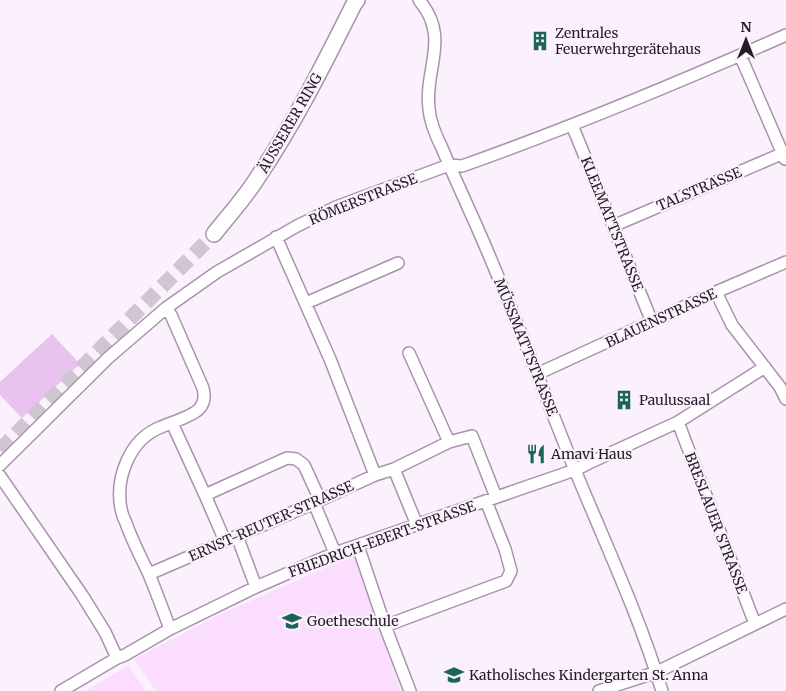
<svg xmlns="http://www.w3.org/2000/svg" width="786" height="691" font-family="Merriweather,serif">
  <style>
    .built { fill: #fbdeff }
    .green { fill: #eac2ef }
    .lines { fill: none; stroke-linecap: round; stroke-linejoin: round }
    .major-tunnel { stroke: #cfc6d1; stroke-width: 15; stroke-dasharray: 15 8; stroke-linecap: butt }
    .minor-casing { stroke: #a993ac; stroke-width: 14 }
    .major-casing { stroke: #a993ac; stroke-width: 18 }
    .minor { stroke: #fff; stroke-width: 11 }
    .major { stroke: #fff; stroke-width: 15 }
    .labels { text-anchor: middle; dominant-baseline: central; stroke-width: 4.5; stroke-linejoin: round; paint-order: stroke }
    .poi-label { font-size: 14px; fill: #241c25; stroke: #faf1fc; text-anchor: start }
    .street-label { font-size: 14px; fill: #241c25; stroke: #faf1fc }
  </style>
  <rect width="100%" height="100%" fill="#faf1fc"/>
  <path class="built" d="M354,555L379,629L401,691H156L134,659L223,613Z
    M128,665L146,691H86Z"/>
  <path class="green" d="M52,334L80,364L22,418L0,395V382Z"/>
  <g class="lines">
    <path class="major-tunnel" d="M0,450L214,234"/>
    <defs>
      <path id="minor" d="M419,0C451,38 424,68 429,109C430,122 436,136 442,148C457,184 474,219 489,255C519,326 546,398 575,470C605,543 639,615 662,691
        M740,55L785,159
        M572,125L652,322
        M613,226L786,152
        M276,237L330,359L375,475
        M716,292L732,325L780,387L786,399
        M306,303L398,263
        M166,308L171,315L203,388C205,396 205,403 199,409C193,416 170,423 161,427C130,439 115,477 121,509C122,514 124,519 126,523C132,540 140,556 148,572C156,591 163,610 170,629
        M409,353L449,442
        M537,374L716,292L786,262
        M678,422L755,624
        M172,423L205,495L225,541
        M0,465L108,358L166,308L217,272L297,226L336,207L449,165L462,166C572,127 680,82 786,35
        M394,469L417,525
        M0,476L82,595L105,632L117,658
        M205,495L287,458L296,459L304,465L320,500
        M314,503L335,553
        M237,536L256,587
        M358,546L385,626L410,691
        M149,574L314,503L375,475L394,469L449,442L472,436L496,497
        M385,626L506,581L511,571L505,549L486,501
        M61,691L117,658L125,655L170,629L256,587L335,553L575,470L589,463L678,422L765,367
        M599,691L657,672L786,609"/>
      <path id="major" d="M214,234C228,216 244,199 256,180C294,124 324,64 354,4L357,0"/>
    </defs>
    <use href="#minor" class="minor-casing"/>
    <use href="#major" class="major-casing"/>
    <use href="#minor" class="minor"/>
    <use href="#major" class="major"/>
  </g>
  <defs>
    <symbol id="building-bare" viewBox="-9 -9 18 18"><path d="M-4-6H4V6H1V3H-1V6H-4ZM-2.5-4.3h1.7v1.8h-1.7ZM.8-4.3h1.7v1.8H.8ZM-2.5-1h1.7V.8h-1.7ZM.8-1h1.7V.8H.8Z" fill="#1c6458" stroke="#faf1fc" stroke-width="2.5" paint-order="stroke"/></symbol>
    <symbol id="restaurant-bare" viewBox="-9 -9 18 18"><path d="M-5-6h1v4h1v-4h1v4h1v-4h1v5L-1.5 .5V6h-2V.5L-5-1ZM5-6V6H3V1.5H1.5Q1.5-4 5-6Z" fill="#1c6458" stroke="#faf1fc" stroke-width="2.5" paint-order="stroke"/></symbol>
    <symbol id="school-bare" viewBox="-9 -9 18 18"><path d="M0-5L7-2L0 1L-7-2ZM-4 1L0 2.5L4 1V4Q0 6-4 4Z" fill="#1c6458" stroke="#faf1fc" stroke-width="2.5" paint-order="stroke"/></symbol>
  </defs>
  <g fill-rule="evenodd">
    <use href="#building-bare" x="526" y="27" width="28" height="28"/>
    <use href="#building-bare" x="610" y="386" width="28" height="28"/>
    <use href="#restaurant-bare" x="522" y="440" width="28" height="28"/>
    <use href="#school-bare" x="278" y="607" width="28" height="28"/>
    <use href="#school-bare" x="440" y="661" width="28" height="28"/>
  </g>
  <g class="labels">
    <g class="poi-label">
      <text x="555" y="33">Zentrales<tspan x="555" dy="16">Feuerwehrgerätehaus</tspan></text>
      <text x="639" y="400">Paulussaal</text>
      <text x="551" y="454">Amavi Haus</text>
      <text x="307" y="621">Goetheschule</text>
      <text x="469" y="675">Katholisches Kindergarten St. Anna</text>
    </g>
    <g class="street-label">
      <text transform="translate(290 123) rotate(-60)">ÄUSSERER RING</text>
      <text transform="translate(699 189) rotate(-23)">TALSTRASSE</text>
      <text transform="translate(363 199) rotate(-22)">RÖMERSTRASSE</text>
      <text transform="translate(612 224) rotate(68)">KLEEMATTSTRASSE</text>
      <text transform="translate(661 318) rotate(-25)">BLAUENSTRASSE</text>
      <text transform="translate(526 347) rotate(68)">MÜSSMATTSTRASSE</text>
      <text transform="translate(271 521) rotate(-24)">ERNST-REUTER-STRASSE</text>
      <text transform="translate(716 523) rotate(69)">BRESLAUER STRASSE</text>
      <text transform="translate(382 539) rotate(-20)">FRIEDRICH-EBERT-STRASSE</text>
    </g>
  </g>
  <g transform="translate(746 40)" stroke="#faf1fc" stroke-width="4" paint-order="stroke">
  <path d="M0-4L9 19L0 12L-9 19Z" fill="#241c25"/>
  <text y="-8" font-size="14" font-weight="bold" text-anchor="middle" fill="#241c25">N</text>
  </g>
</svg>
